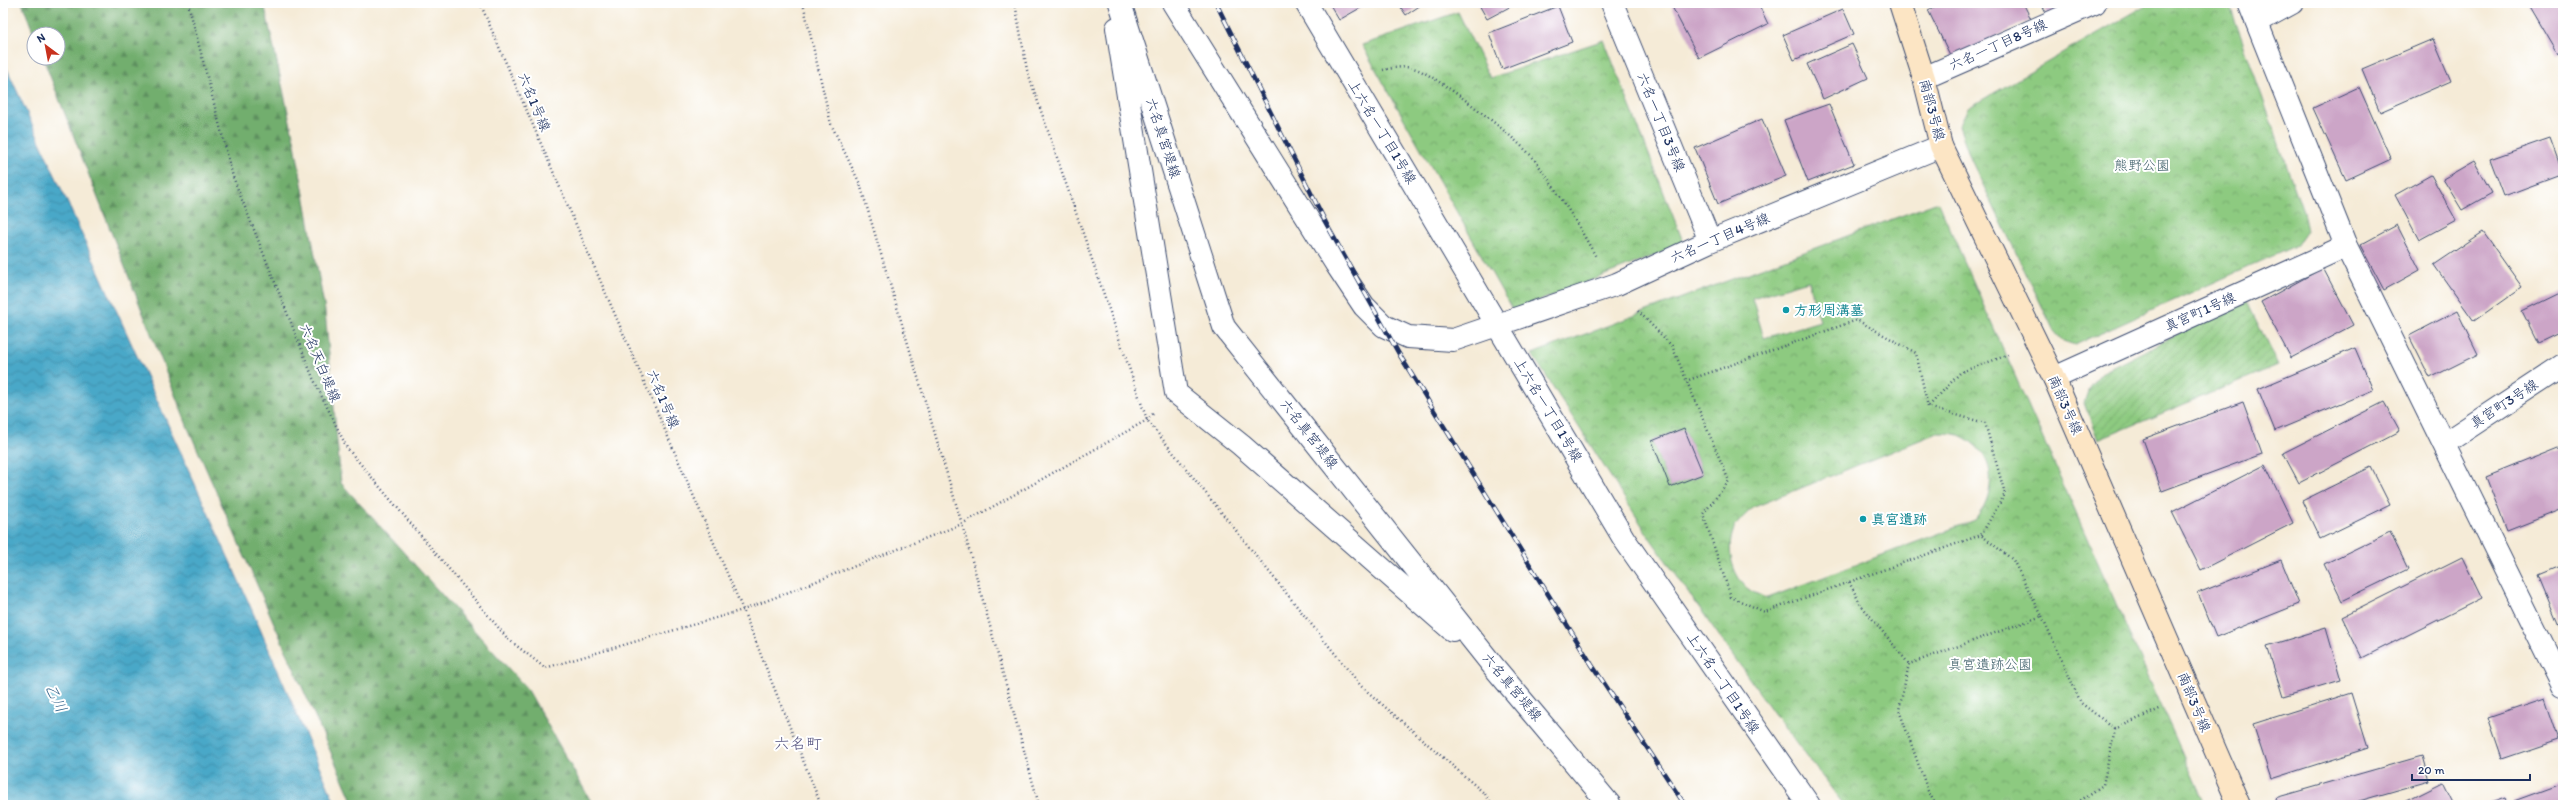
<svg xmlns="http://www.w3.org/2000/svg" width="2566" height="808" font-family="Itim,'Klee One',sans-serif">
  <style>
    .forest { fill: url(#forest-firs); stroke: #466e66 }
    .park { fill: url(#park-crowns); stroke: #547c6f; fill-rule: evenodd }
    .garden { fill: url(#garden-furrows); stroke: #547c6f }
    .water { fill: url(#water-waves); stroke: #326c93 }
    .building { fill: #cca5c7 }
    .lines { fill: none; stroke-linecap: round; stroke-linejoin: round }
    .street-casing { stroke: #3c4b70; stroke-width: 24 }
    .secondary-casing { stroke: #3c4b70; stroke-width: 24 }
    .path { stroke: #3c4b70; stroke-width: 2.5; stroke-dasharray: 1 3; stroke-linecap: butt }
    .street { stroke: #fff; stroke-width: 22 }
    .secondary { stroke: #fce5c4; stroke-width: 22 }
    .rail-casing { stroke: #1b2f5e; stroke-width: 4.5 }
    .rail { stroke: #fff; stroke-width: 3; stroke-dasharray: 9; stroke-linecap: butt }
    .culture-dot { fill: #0f9aa8; stroke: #fff; stroke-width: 1.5 }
    .labels { text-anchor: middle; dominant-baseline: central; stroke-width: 4; stroke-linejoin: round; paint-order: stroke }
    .street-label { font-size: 14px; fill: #1b2f5e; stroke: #fff }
    .park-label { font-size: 14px; fill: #3d5e68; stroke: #fff }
    .culture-label { font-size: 14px; font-weight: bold; fill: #0d838f; stroke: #fff; text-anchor: start }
    .water-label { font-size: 15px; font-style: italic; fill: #2d5f88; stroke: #fff }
    .quarter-label { font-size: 16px; fill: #595883; stroke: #fff }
  </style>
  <defs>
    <pattern id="forest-firs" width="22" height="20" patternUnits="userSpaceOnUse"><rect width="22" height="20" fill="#72ae6e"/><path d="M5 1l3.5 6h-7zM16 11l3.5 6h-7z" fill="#5d8e5e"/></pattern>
    <pattern id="park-crowns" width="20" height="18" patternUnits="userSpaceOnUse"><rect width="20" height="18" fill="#8dca80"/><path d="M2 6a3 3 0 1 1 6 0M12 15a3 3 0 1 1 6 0" fill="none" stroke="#72a46c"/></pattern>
    <pattern id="garden-furrows" width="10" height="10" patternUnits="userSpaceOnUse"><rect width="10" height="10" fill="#8dca80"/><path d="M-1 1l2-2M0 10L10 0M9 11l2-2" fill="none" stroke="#72a46c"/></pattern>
    <pattern id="water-waves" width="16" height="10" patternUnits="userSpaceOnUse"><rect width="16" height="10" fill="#49a8c8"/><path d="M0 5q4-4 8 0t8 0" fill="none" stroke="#3c89a6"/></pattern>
  </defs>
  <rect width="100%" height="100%" fill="#fff"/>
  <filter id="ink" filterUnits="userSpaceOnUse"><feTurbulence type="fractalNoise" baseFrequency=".025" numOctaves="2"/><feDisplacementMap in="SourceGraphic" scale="8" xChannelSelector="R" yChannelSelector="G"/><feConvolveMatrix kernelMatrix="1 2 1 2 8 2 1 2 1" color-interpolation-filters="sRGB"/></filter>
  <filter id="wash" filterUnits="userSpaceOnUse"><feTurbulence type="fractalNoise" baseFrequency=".012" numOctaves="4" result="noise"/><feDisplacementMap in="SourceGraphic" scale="16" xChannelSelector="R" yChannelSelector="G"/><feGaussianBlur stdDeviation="0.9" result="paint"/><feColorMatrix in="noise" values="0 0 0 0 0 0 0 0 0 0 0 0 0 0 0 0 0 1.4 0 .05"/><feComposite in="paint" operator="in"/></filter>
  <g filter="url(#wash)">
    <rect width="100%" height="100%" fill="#f5ebd7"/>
    <path class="forest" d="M22,3H264L295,144L325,311L341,483L528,690L593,805H354L188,428L43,58H58V34H34Z"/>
    <path class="park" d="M2150,3H2229L2303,212L2307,231L2297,245L2075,345L2063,341L2054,331L1971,160L1959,126L1968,108Z
      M1458,12L1490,78L1604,40L1684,244L1513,311L1362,45Z
      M1938,202L2204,802L2203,805H1844L1773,712L1650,538L1532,354ZM1808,281L1820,321L1764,338L1752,298ZM1684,428L1703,474L1670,487L1652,441ZM1937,433C1944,433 1953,433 1959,435C1997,452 1998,491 1975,520L1768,598C1759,595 1750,592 1744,585C1730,569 1725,542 1737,524C1741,518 1748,513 1752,508Z"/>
    <path class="garden" d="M2246,300L2278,365L2098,440L2084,403L2089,388L2101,373Z"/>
    <path class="water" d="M3,60L248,601L336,805H3Z"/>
    <g id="blocks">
      <path class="building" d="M1329,3H1369L1339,20Z
        M1398,3H1424L1406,15Z
        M1478,3H1517L1487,19Z
        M1670,3H1758L1768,24L1699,58Z
        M1942,3H2023L2031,19L1952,59L1928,10Z
        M2041,3H2079L2049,18Z
        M2528,3H2563V51L2558,54Z
        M1558,6L1572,42L1502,69L1489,33Z
        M1843,9L1854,34L1794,60L1783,35Z
        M2433,39L2451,81L2380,112L2362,69Z
        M1852,44L1868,78L1823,99L1807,64Z
        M2359,87L2391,159L2346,180L2313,108Z
        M1829,104L1854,164L1808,182L1784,120Z
        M1762,119L1786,176L1718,204L1695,148Z
        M2550,138L2563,174L2504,196L2490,159Z
        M2474,161L2492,193L2462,210L2443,179Z
        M2431,175L2456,220L2419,240L2395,195Z
        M2397,225L2420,270L2384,290L2360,245Z
        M2483,232L2522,287L2474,321L2434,265Z
        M2323,268L2353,325L2291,358L2261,302Z
        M2563,291V331L2538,343L2522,311Z
        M2457,311L2478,354L2430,378L2409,336Z
        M2355,348L2373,390L2275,431L2258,389Z
        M2243,402L2262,454L2162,491L2143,439Z
        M2384,402L2400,431L2299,483L2283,453Z
        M1684,428L1703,474L1670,487L1652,441Z
        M2563,446V509L2507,531L2486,477Z
        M2265,465L2293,523L2201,570L2172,512Z
        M2371,467L2390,505L2320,539L2302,501Z
        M2390,532L2408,569L2342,601L2324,564Z
        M2462,557L2482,598L2362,658L2342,617Z
        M2281,560L2299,604L2216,637L2198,593Z
        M2563,565V633L2539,575Z
        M2326,628L2341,680L2283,697L2267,646Z
        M2351,693L2368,748L2271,779L2253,724Z
        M2544,699L2558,740L2502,759L2488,718Z
        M2422,756L2429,781L2345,805H2277L2275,798Z
        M2443,783L2454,805H2399Z
        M2563,783V805H2515L2514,801Z
        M2504,798L2507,805H2484Z"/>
    </g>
  </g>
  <g filter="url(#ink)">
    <use href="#blocks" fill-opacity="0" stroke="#3c4b70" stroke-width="1"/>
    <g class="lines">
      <defs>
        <path id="street" d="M1120,3L1224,327L1494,667L1610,805
          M1173,3L1336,264L1364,306L1384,326L1408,337L1453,340L1617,284L1710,241L1941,146
          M1306,3L1624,539L1809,805
          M1612,3L1710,241
          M2249,3L2346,246L2563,686
          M2257,22L2292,3
          M1117,28L1176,393L1241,445L1452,630
          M1924,78L2095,3
          M2054,378L2346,246
          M2445,443L2563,365"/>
        <path id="secondary" d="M1900,3L1924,78L1941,146L2054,378L2239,805"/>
      </defs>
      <use href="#street" class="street-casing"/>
      <use href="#secondary" class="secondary-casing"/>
      <path class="path" d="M188,3L233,177L313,378L347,448L508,639L545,668L743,610L962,524L1147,420L1153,414
        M480,3L743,610L821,805
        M803,3L831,124L860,184L962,524L1039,805
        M1015,3L1027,70L1147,420L1361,686L1485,794L1493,805
        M1383,70C1391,68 1404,66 1413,68C1435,73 1519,140 1534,159C1556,189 1578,224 1596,257
        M1638,311L1672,346L1729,481L1703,514L1731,597L1765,612L1981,535L2005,494L1985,423L1928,407L1916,353L1857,320L1686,381
        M1929,406L1961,372L2008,355
        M1849,582L1861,605L1909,664
        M2042,616L2081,703L2115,729
        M1936,805L1928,791L1899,710L1909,664L2042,616L2013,560L1981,535
        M2074,805L2103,785L2115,729L2162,708"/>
      <use href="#street" class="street"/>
      <use href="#secondary" class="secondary"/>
      <defs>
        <path id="rail" d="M1216,3L1327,225L1399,354L1592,665L1685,805"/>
      </defs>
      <use href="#rail" class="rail-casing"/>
      <use href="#rail" class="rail"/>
    </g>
  </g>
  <g class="culture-dot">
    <circle cx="1786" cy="310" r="4"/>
    <circle cx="1863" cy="519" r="4"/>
  </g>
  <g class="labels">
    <g class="street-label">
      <text transform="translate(1998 45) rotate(-24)">六名一丁目8号線</text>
      <text transform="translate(534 102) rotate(67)">六名1号線</text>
      <text transform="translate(1932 110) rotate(75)">南部3号線</text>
      <text transform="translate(1661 122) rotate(68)">六名一丁目3号線</text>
      <text transform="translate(1382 132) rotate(59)">上六名一丁目1号線</text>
      <text transform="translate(1163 138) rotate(72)">六名真宮堤線</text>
      <text transform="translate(1720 238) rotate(-23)">六名一丁目4号線</text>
      <text transform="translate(2200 312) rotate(-24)">真宮町1号線</text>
      <text transform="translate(320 363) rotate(67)">六名天白堤線</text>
      <text transform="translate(663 399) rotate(67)">六名1号線</text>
      <text transform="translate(2504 404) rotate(-33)">真宮町3号線</text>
      <text transform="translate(2065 405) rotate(66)">南部3号線</text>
      <text transform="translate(1548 410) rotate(59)">上六名一丁目1号線</text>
      <text transform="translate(1309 434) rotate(52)">六名真宮堤線</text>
      <text transform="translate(1723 683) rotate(56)">上六名一丁目1号線</text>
      <text transform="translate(1512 687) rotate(50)">六名真宮堤線</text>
      <text transform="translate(2194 702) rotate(67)">南部3号線</text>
    </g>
    <g class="park-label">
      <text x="2142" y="165">熊野公園</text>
      <text x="1990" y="664">真宮遺跡公園</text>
    </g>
    <g class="culture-label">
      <text x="1794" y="310">方形周溝墓</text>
      <text x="1871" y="519">真宮遺跡</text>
    </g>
    <g class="water-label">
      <text transform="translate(56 698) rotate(64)">乙川</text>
    </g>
    <g class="quarter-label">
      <text x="798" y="743">六名町</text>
    </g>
  </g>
  <rect width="2566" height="808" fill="none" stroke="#fff" stroke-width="16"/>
  <g transform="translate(46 46) rotate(328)"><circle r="19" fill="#ffffff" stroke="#a4acbf"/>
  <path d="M0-3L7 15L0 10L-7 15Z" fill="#c8321e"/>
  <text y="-6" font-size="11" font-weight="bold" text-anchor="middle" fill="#1b2f5e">N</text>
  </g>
  <path d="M2412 774v6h118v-6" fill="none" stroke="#1b2f5e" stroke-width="2"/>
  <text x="2418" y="774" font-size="12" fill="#1b2f5e" stroke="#ffffff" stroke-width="3" paint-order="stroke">20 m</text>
</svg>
